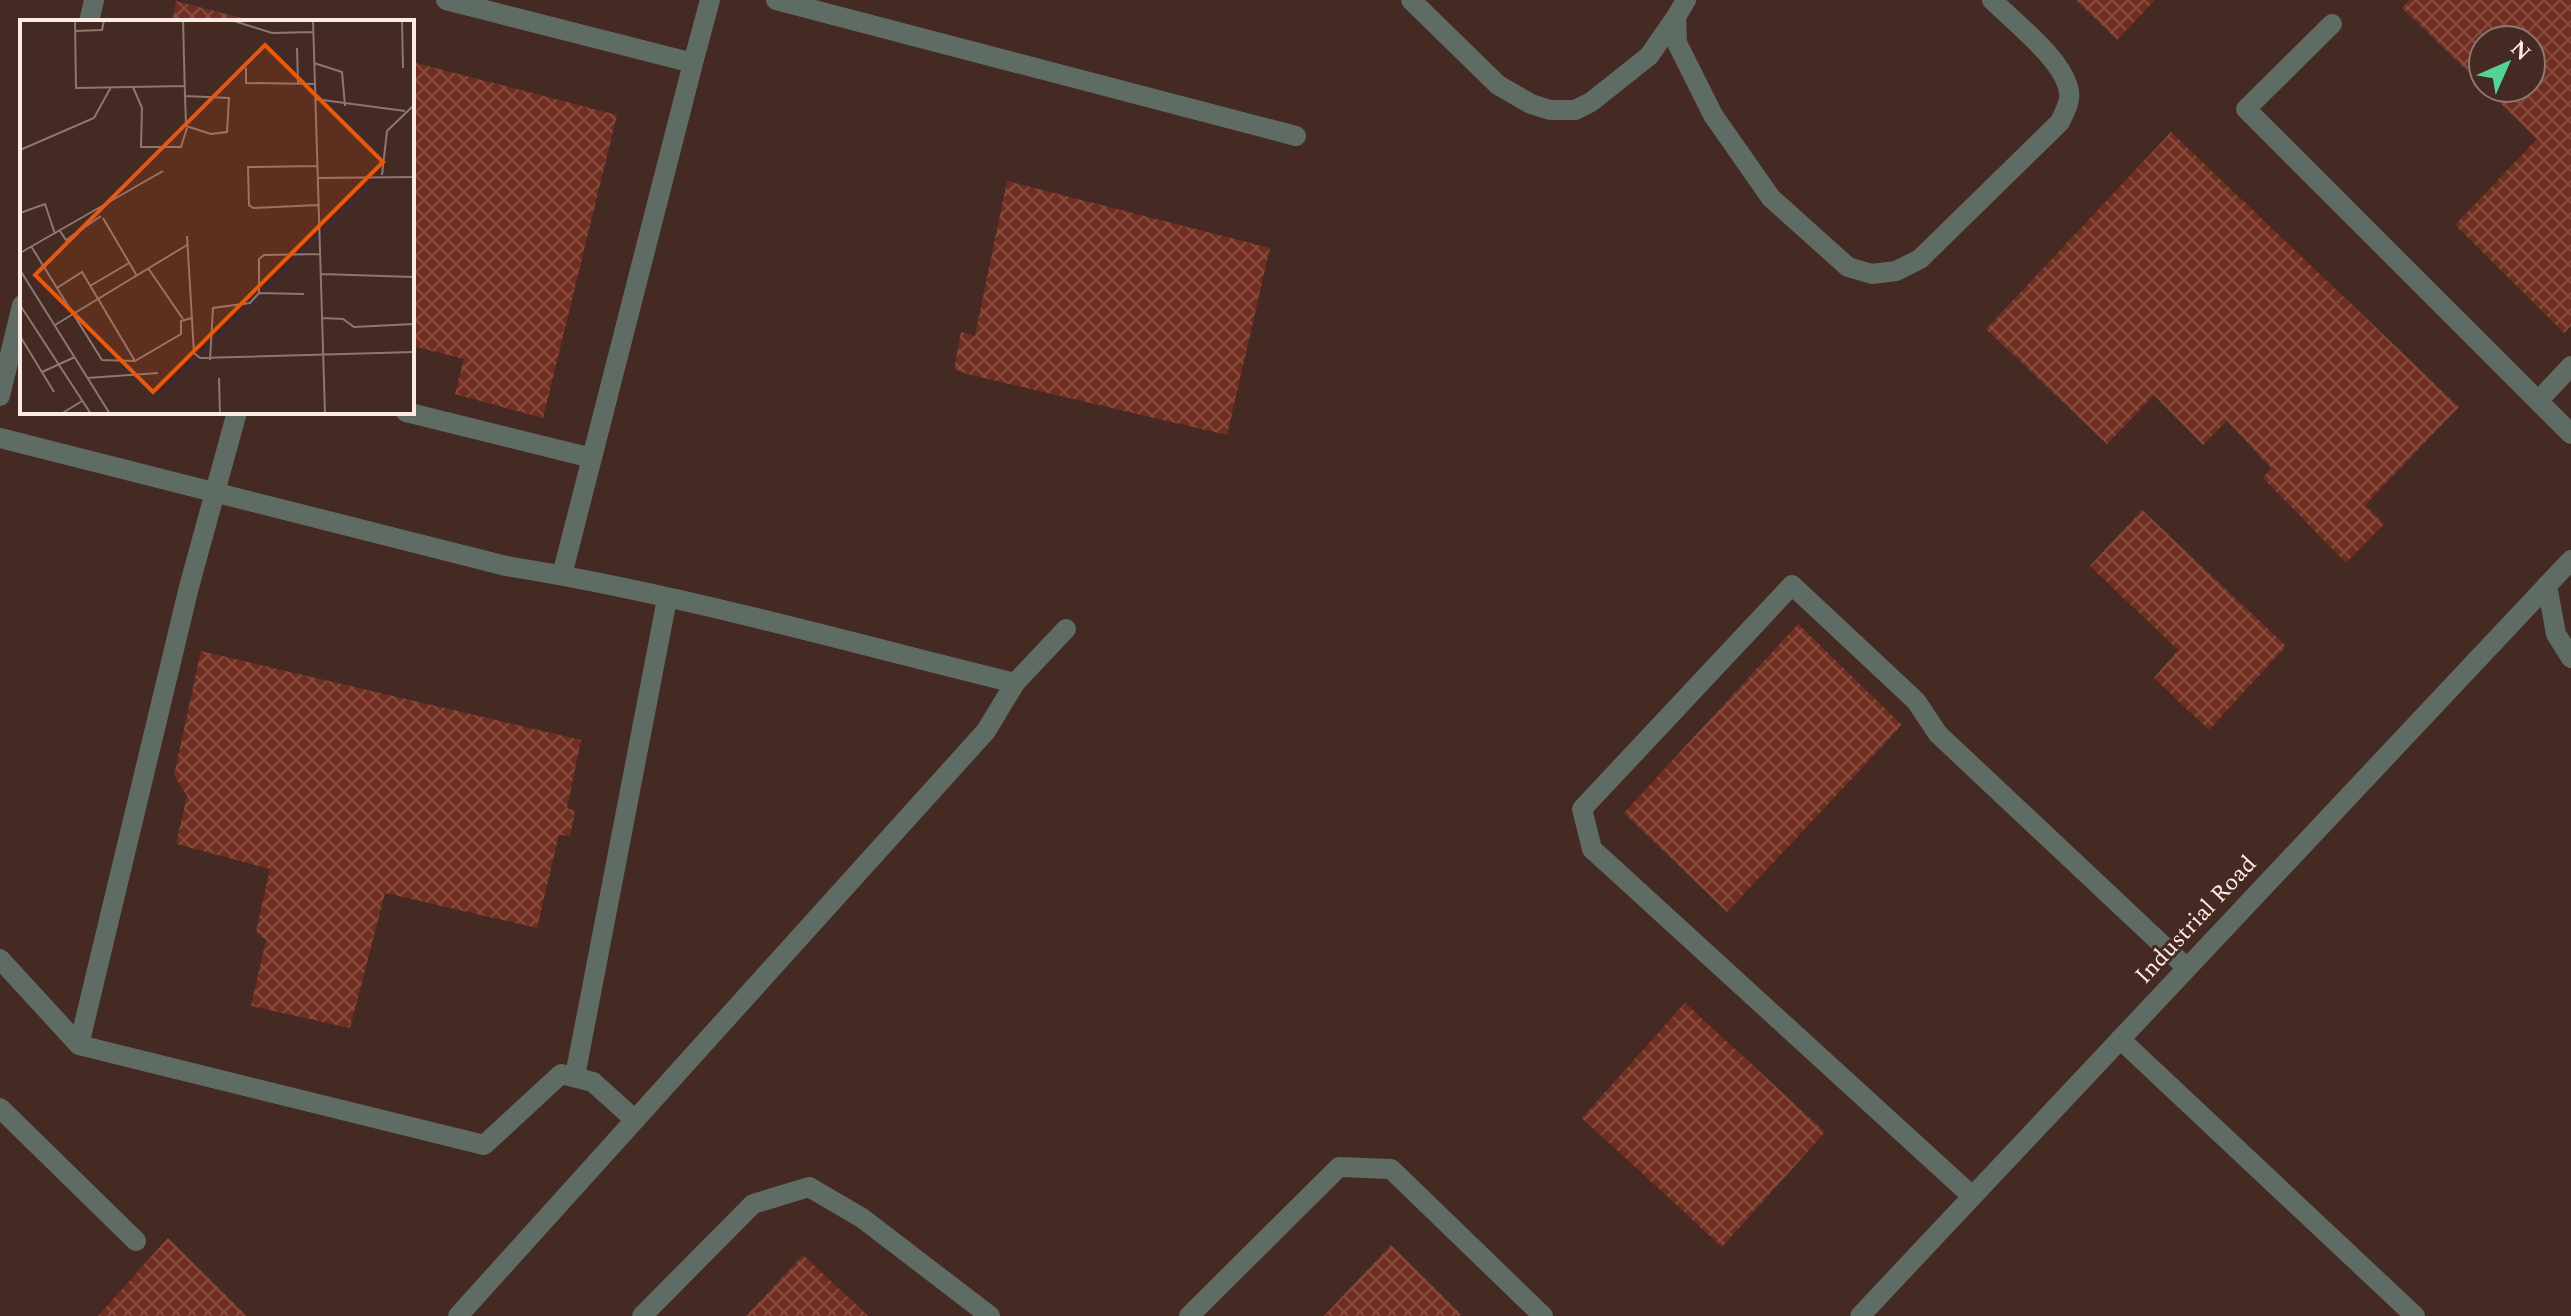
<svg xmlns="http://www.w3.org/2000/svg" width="2571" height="1316" font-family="Spectral,serif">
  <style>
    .building { fill: url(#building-cross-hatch) }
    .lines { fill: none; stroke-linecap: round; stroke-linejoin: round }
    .minor { stroke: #5f6c64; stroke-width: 20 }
    .labels { text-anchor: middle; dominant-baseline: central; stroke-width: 6; stroke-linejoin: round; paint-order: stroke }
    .street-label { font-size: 24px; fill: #fdeae5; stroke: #452923 }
    .inset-road { fill: none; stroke: #8f7671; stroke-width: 2 }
    .view { fill: #e8590c; fill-opacity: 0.15; stroke: #e8590c; stroke-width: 4 }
    .inset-edge { fill: none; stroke: #fdeae5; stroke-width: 4 }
  </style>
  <defs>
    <pattern id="building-cross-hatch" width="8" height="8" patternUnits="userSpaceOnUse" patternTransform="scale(2)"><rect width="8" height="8" fill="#712e20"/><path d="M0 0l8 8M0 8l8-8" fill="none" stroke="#864c40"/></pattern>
  </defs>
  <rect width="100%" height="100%" fill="#452923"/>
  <path class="building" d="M2076,0H2155L2117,40Z
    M2410,0H2571V326L2564,333L2455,225L2537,139L2485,88H2531V40H2483V86L2402,8Z
    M176,1L253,21V22H172Z
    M412,62L617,115L543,418L455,394L464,359L412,346Z
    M2171,132L2459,407L2365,505L2384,524L2346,563L2263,478L2271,468L2227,421L2203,445L2154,395L2107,444L1986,329Z
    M1007,181L1270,248L1227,435L967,374L954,369L961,332L975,336Z
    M2142,510L2286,646L2209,730L2154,678L2178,650L2090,566Z
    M1798,624L1902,725L1727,912L1624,813Z
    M201,651L581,740L567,808L575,811L570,836L559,835L537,928L385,893L350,1028L251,1006L266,940L256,932L270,869L176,844L187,796L174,775Z
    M1685,1003L1825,1132L1722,1247L1582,1118Z
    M168,1238L247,1316H98Z
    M1391,1245L1461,1314L1459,1316H1324Z
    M803,1255L868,1316H746Z"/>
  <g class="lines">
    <path class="minor" d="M446,0L693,63L710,0
      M776,0L1296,136
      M1411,0L1498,85L1531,104L1550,110H1575L1591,102L1649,56L1676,17
      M1686,0L1676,17L1677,43L1713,115L1771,198L1848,267L1872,274L1896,271L1920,259L2060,122C2064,113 2071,101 2069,92C2065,61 2014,22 1992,0
      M89,22L94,0
      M2332,24L2246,109L2571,434
      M0,396L22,305
      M2539,400L2571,366
      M406,412L592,458
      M0,438L506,566C677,593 847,642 1015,683
      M562,575L693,63
      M2547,585L2556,634L2571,658
      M0,959L79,1045L484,1145L561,1074L593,1082L635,1120
      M2120,1039L2415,1316
      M79,1045L189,587L237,412
      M575,1076L667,599
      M0,1108L136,1241
      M1972,1196L1592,849L1582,809L1792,585L1916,701L1938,734L2187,968
      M458,1316L986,731L1015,683L1066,629
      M642,1316L753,1204L809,1187L862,1218L990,1316
      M1189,1316L1339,1167L1391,1169L1543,1316
      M1860,1316L2571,560"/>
  </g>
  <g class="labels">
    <g class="street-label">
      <text transform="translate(2196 920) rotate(-47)">Industrial Road</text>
    </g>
  </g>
  <g transform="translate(20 20)">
    <rect width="394" height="394" fill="#452923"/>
    <path class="inset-road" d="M55,0L56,68L165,66M163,0L165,76L166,104V106L191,114L207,112L209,78L165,76M211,0L252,13L293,12M293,0L305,394M382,0L383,48M55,11L82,10L84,0M277,28L278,63M294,43L322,52L325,86M226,48V63L295,64M113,67L122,88L121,127H161L167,108M295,79L385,91M0,130L74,98L91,67M297,146L228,147L229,185L233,188L298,185M362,155L367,111L394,85M298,158L394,157M0,193L25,184L35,214M83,198L117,256M40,211L46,220L81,196M167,216L174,333L180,338L394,332M11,226L37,268M0,233L143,151M128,248L163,299M0,250L90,394M301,254L394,257M70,266L109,243M284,274L239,273V239L244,235L300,234M0,285L71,394M302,298L323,299L334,307L394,304M35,305L167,225M0,316L34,372M190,340L193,288L230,283L239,273M115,341L62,252L37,268L82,340L115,341L161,314V301L172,298M22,352L55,337M67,358L138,353M199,358L200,394M41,394L62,381"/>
    <path class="view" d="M245,25L363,142L133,372L15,255Z"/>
    <rect width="394" height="394" class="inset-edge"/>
  </g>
  <g transform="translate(2507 64) rotate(45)"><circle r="38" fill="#452923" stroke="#8f7671" stroke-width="2"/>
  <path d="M0-6L14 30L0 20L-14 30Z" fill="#53d396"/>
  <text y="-12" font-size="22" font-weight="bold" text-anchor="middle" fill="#fdeae5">N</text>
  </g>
</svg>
